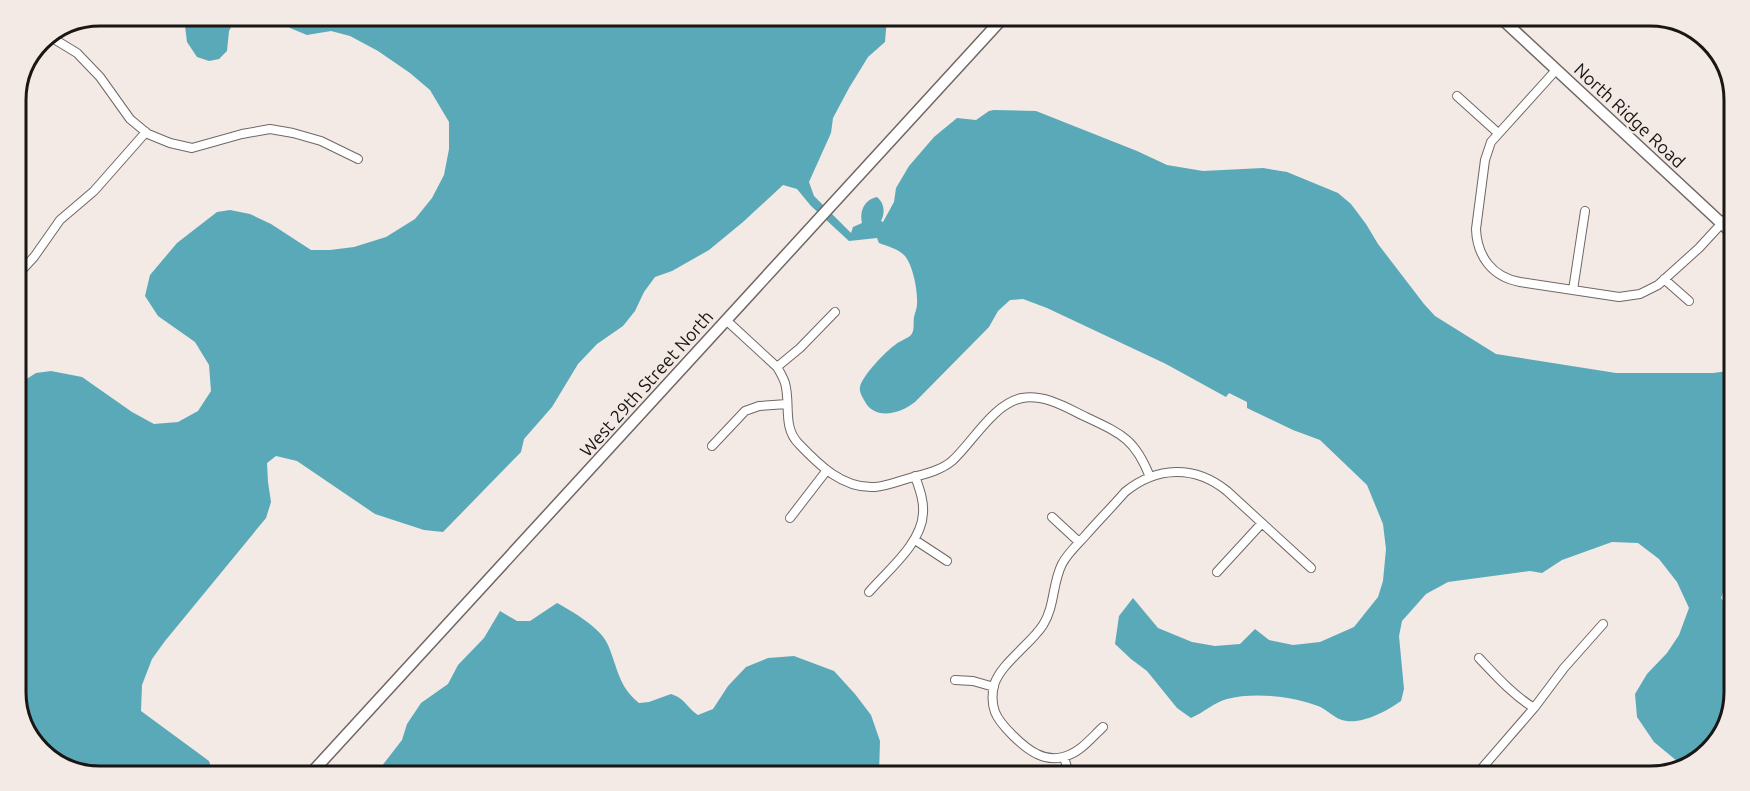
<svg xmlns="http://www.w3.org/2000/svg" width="1750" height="791" font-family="Ubuntu,sans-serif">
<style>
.water{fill:#59a9b9}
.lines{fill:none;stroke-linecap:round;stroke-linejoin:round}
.minor-casing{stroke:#706764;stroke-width:10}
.major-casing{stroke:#706764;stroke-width:13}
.minor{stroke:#fff;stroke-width:8}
.major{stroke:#fff;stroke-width:10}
.labels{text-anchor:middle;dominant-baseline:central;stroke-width:4.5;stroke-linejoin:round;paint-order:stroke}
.street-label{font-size:18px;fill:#191614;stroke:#f3e9e5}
.rim{fill:none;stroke:#191614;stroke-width:3}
</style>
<rect width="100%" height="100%" fill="#f3e9e5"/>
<path class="water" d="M170,15l67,1 -8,15 -2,20 -8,8 -10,2 -12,-4 -10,-15 -2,-16z
M283,16l604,2 -2,24 -17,15 -19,31 -16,30 -2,15 -22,49 5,14 37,37 2,-6 9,-4c-3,-12 3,-24 15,-26 8,7 8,16 4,24l2,1 11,-20 2,-14 13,-22 25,-29 23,-19 19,2 13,-9 5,-1 42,1 101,40 30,14 36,6 60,-3 24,4 51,21 13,11 15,20 12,20 46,60 11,12 61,38 120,19h97l15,-2 4,-4 -2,206 -9,25 6,8 3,7 -1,44 -4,19v15l4,7 -1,26 -30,38 -15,4 -29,-24 -17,-25 -2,-23 12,-20 20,-21 12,-18 10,-27 -12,-26 -18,-23 -21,-16 -26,-1 -50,18 -20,13 -12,-2 -82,11 -22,12 -24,27 -3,15 5,53 -3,12c-14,10 -41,25 -59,19 -9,-3 -16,-11 -24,-14 -25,-10 -65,-14 -91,-7 -10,2 -26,15 -36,19l-14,-10 -30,-37 -16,-12 -16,-15 4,-28 14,-18 25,30 34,14 23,4 25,-2 15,-15 14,11 24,5 27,-3 34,-15 24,-30 5,-16 3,-32 -3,-25 -16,-39 -47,-45 -27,-10 -46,-22v-6l-18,-9 -3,4 -60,-33 -119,-56 -24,-9 -13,1 -12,11 -9,16 -74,75c-15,12 -41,19 -51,-2 -2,-4 -5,-8 -4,-13 2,-11 26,-36 35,-42 4,-4 12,-6 16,-10 4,-5 2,-12 3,-18 1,-4 3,-9 3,-13 1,-12 -4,-40 -13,-49 -6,-6 -17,-9 -25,-12l-2,-5 -28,3 -38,-35 -14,-17 -14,-4 -40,37 -34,28 -37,21 -17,6 -11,15 -9,19 -12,15 -26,18 -19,20 -26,43 -28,32 -3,13 -78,80 -19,-2 -49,-16 -78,-53 -21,-5 -9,7 1,19 3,20 -5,16 -101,123 -13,18 -10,26 -1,26 68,50 3,9 -145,-1 -35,-26 -17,-46v-307l5,-7 16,-10 15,-2 31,6 50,35 22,12 24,-2 20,-11 13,-20 -2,-26 -14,-23 -37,-26 -13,-20 5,-21 27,-32 40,-31 13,-2 20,4 21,10 40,26h19l24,-3 32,-10 29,-18 17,-21 12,-23 5,-26v-27l-19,-32 -20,-17 -32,-22 -28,-15 -19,-5 -24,4 -17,-7z
M557,603c15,8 45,26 51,42 10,23 10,41 31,58l10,-1 22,-8c15,5 15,13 27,21l15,-6 15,-23 18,-19 22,-9 26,-2 40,15 21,23 16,21 9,26 -1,32 -501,-2 24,-31 5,-16 14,-21 27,-19 10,-19 26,-27 16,-27 17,10h13z"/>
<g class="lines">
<defs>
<path id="minor" d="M49,36l28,17 23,24 30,42 18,15 22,9 22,5 50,-14 28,-5 23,4 28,8 37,18
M1556,70l-65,72 -6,18 -9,69c1,27 16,48 44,53l99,15 21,-3 18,-9 41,-37 35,-38
M1457,96l41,37
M15,275l6,-4 13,-14 26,-37 34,-29 52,-59
M1664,279l25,22
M1573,290l12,-79
M726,320l51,47c3,5 6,10 8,16 6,21 -3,44 14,61 20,21 44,45 76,43 12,-1 24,-6 35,-9 14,-4 30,-7 42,-17 21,-19 41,-57 70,-63 23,-4 45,10 64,19 36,17 49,22 64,60
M777,367l23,-19 35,-36
M712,446l33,-35 14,-5 28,-2
M1052,517l27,25
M790,518l37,-48
M915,540l32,21
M1217,572l45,-49
M869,592c19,-22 53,-49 54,-79 1,-13 -4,-25 -8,-37
M955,680l18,1 21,6
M1534,708l30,-40 39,-44
M1103,727c-12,11 -23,26 -40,30 -8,2 -18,1 -26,-3 -13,-6 -37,-29 -42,-42 -3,-8 -3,-18 -1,-27 7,-22 36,-40 49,-60 12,-19 9,-41 19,-61 5,-10 15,-19 23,-28 13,-15 27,-29 40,-44 32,-26 70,-27 102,-1l84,77
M1064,757l5,17
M1256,774v-1
M1476,775l58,-67c-21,-13 -38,-32 -55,-50"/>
<path id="major" d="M1504,21l229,213
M314,770l688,-751"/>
</defs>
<use href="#minor" class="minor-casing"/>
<use href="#major" class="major-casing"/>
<use href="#minor" class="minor"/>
<use href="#major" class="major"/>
</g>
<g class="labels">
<g class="street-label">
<text transform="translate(1630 115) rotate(43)">North Ridge Road</text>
<text transform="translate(646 383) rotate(-48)">West 29th Street North</text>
</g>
</g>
<path d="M0 0H1750V791H0ZM100 26H1650A74 74 0 0 1 1724 100V692A74 74 0 0 1 1650 766H100A74 74 0 0 1 26 692V100A74 74 0 0 1 100 26Z" fill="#f3e9e5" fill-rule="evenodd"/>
<path class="rim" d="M100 26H1650A74 74 0 0 1 1724 100V692A74 74 0 0 1 1650 766H100A74 74 0 0 1 26 692V100A74 74 0 0 1 100 26Z"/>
</svg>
